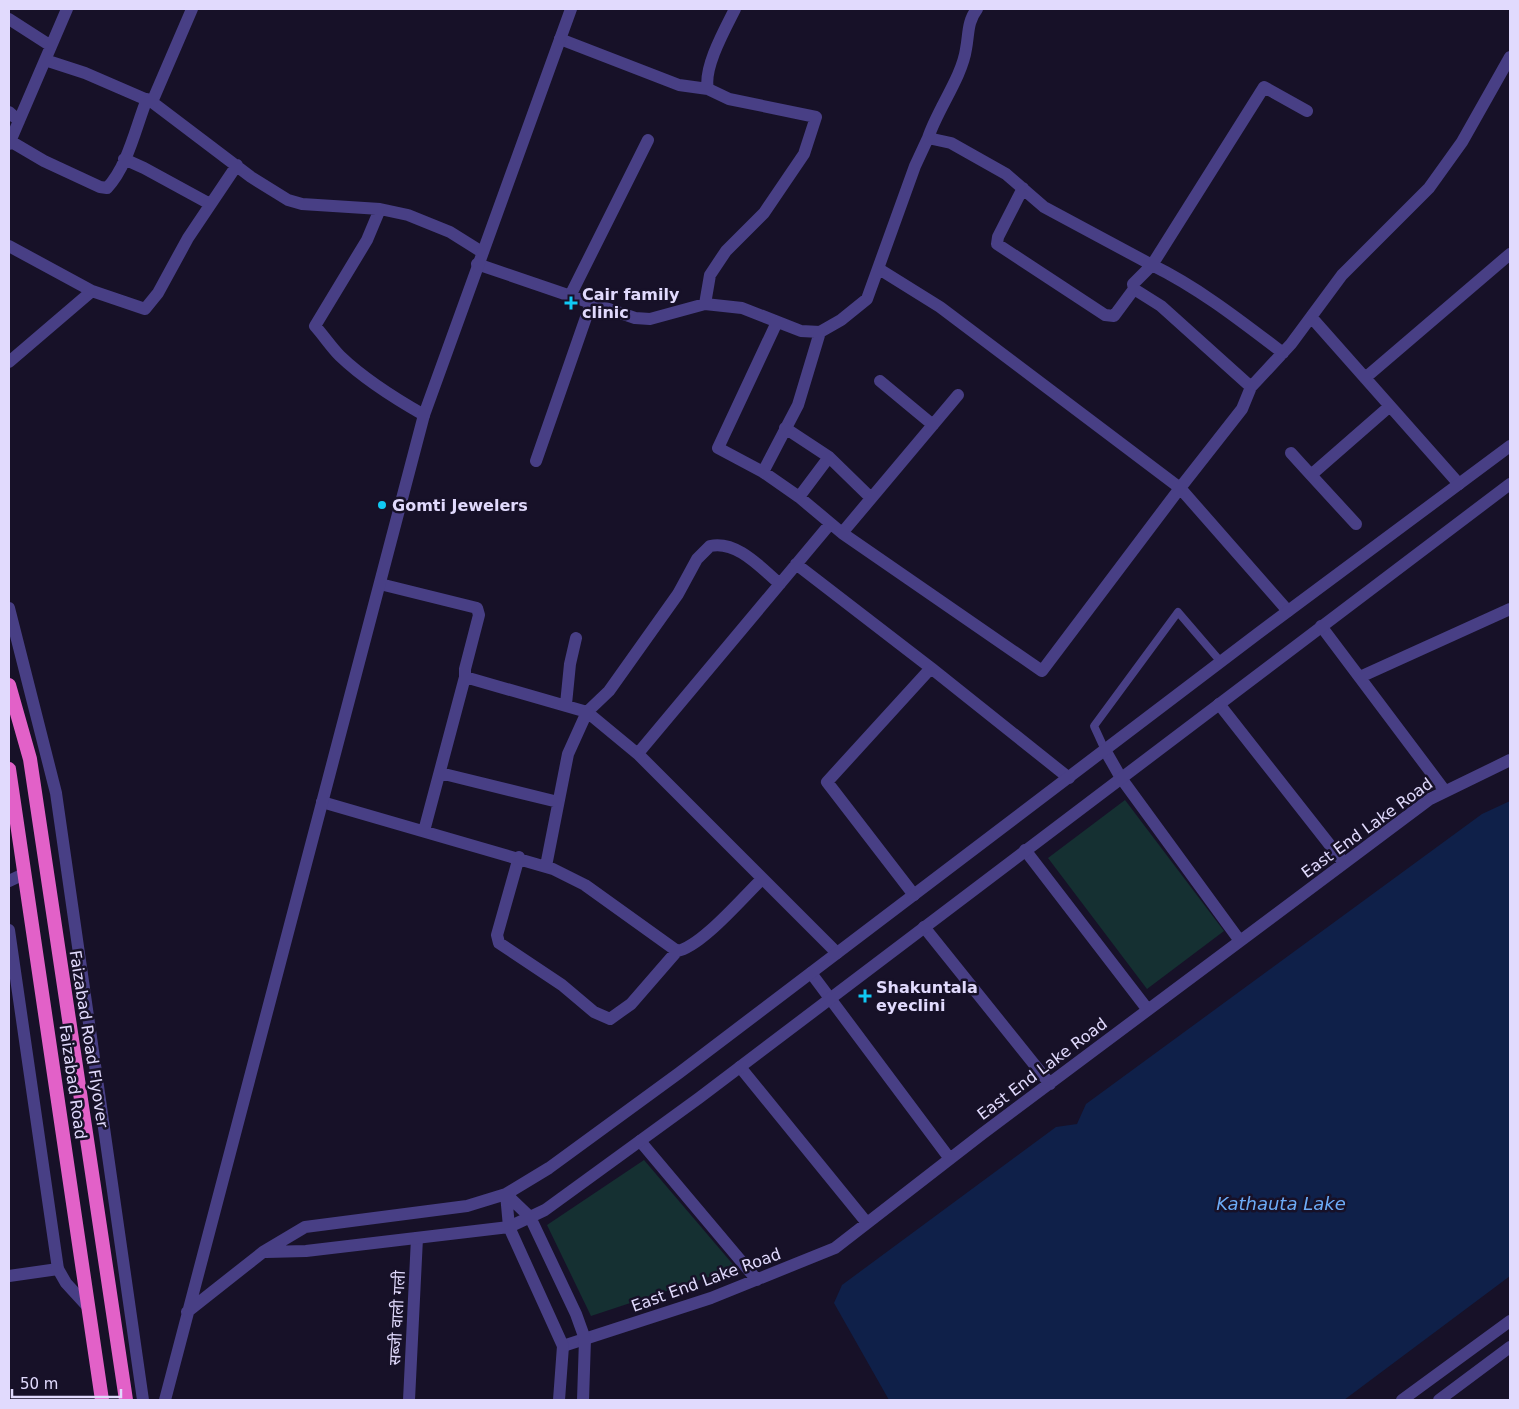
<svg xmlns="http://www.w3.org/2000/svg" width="1519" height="1409" font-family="'DejaVu Sans','Noto Sans Devanagari',sans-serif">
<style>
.green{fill:#153032}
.water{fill:#0f2049}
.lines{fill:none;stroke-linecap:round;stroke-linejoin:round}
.service{stroke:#483f85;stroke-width:8}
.minor{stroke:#483f85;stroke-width:12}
.tertiary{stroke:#483f85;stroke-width:12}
.trunk{stroke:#e261c8;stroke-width:14}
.poi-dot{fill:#10c9f4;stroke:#171128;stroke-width:2}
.labels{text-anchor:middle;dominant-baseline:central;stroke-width:5;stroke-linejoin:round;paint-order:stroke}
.poi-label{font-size:16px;font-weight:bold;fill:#e1dafd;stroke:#171128;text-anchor:start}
.street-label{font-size:16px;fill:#e1dafd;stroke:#171128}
.water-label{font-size:18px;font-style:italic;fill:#6dacf8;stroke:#171128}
</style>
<rect width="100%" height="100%" fill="#171128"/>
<path class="green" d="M1125,800l99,131 -77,58 -99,-131z
M644,1160l92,108 -145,48 -44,-91z"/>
<path class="water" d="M1510,801v475l-166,124h-455l-55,-97 8,-18 214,-158 21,-3 9,-20 396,-290z"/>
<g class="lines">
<path class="service" d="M1105,750l-11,-24 84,-114 43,50"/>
<path class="minor" d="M977,9c-10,13 -8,25 -11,40 -4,28 -29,61 -38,89l23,5 55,31 38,33 108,58 -19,19 1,5 27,17 90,81 -9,22 -62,79 108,123
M9,19l42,27
M560,39l119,46 29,4
M45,60l40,13 67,29 99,75 37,23 14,4 78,5 28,6 42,17 32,20
M152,102l40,-93
M9,112l10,9
M10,141l34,20 56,26 7,1c21,-22 29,-62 40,-89
M9,144l58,-135
M124,159l20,9 66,36
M1023,188l-25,49 -1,7 108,71 9,1 20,-27
M380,209l-13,31 -52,86c9,10 16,21 25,30 25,24 54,42 84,59
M9,246l83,45 -83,71
M477,264l158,54 15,1 55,-15 37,4 59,23 19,1 21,-12 26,-21 48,-133 13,-28
M92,291l53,18 13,-16 30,-55 49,-73
M570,296l78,-156
M705,304l5,-29 16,-24 38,-38 40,-59 12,-37 -87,-18 -21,-10c-5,-21 17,-60 27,-80
M1312,318l147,166
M777,322l-59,126 45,24 36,25 43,36 116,-138
M1283,353c-42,-32 -84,-65 -131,-88l112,-178 43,24
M1365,378l145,-124
M880,381l53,44
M1251,387l40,-43 51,-69 87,-87 33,-46 48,-85
M785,428l44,29 42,41
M1291,453l20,22
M536,461l55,-158
M763,472l35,-67 22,-73
M799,497l30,-40
M830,524l-190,227 -1,4 198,198
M1356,524l-45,-49 79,-69
M842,533l200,138 138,-183 -240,-181 -61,-38
M796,564l135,104 -104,114 87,113
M380,584l97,24 2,7 -14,54v8l122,35 52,43
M1321,626l124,165
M931,668l138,110
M1360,677l150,-68
M566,704l4,-40 6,-26
M1219,704l125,159
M1105,750l16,28 119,163
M440,773l118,29
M322,802l231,67 32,16 92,66c24,-4 66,-54 85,-72
M424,831l41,-154
M1025,850l123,160
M519,857l-22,78 2,8 63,42 32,27 16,7 21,-15 46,-53
M546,866l22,-112 19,-42 22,-21 69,-97 19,-35 13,-13c27,-6 51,22 70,38
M9,881l15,-7
M924,927l126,157
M811,973l139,186
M740,1067l127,156
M640,1141l117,139
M9,1276l49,-7
M563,1346l148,-48 124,-50 147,-114 448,-335 80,-39
M409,1400l8,-162"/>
<path class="tertiary" d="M9,608l47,185 87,607
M9,930l49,339 8,14 22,24
M506,1194l24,23 46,97 9,25 -2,61
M506,1194l3,33 54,119 -4,54
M266,1252l40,-1 203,-24 36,-17 154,-112 811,-614
M187,1312l76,-60 42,-25 162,-21 39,-12 43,-26 130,-95 577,-438 254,-189
M165,1400l259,-985 147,-406
M1402,1400l108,-79
M1439,1400l71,-53"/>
<path class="trunk" d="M9,685l21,74 96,641
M9,769l93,631"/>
</g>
<g class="poi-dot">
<path d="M568.5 295.5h5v5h5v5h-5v5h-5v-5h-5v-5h5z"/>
<circle cx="382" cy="505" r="5"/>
<path d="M862.5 988.5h5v5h5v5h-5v5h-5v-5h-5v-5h5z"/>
</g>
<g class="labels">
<g class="poi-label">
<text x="582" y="294">Cair family<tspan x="582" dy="18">clinic</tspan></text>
<text x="392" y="505">Gomti Jewelers</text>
<text x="876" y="987">Shakuntala<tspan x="876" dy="18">eyeclini</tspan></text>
</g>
<g class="street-label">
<text transform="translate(1367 828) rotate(-36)">East End Lake Road</text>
<text transform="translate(89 1039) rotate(81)">Faizabad Road Flyover</text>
<text transform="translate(1042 1069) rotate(-37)">East End Lake Road</text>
<text transform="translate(73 1082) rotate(82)">Faizabad Road</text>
<text transform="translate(706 1280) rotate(-20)">East End Lake Road</text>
<text transform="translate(397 1318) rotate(-87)">सब्जी वाली गली</text>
</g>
<g class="water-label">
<text x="1281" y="1203">Kathauta Lake</text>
</g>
</g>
<rect width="1519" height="1409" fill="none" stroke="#e1dafd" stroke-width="20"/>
<path d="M12 1389v8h109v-8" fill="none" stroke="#e1dafd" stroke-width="2.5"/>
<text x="20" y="1389" font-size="15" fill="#e1dafd" stroke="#171128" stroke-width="4" paint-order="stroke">50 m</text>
</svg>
